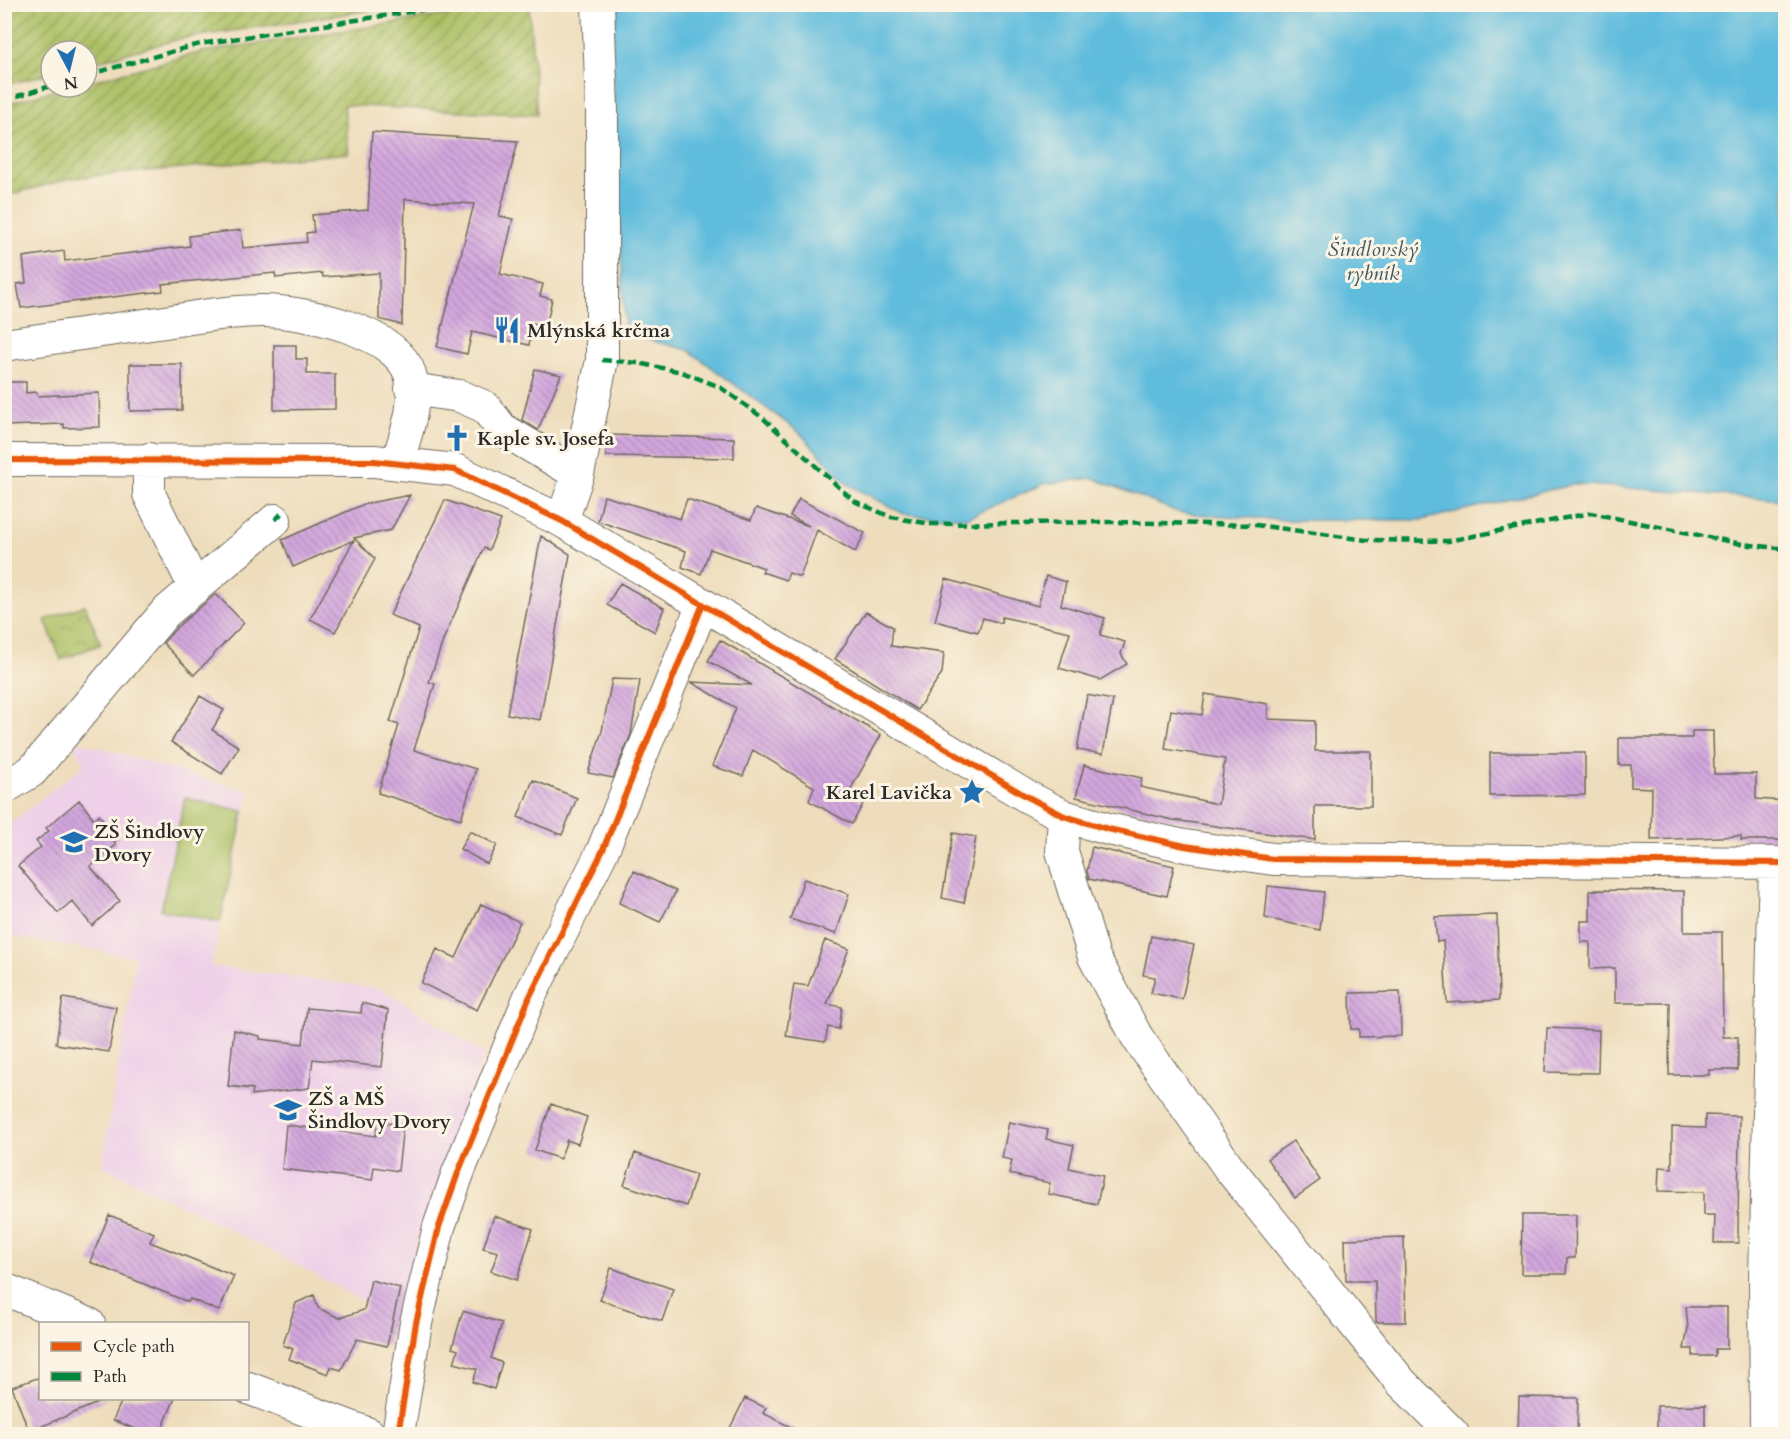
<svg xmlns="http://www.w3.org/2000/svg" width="1790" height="1439" font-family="Cardo,serif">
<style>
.built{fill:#eed0e8}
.park{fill:url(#park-crowns);stroke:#6b7547;stroke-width:1.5}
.garden{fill:url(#garden-furrows);stroke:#6b7547;stroke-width:1.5}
.pitch{fill:#abbf63;stroke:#6b7547;stroke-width:1.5}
.water{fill:#5fbcdd;stroke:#457484;stroke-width:1.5}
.building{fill:url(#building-back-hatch)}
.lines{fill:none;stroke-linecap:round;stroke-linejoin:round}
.minor-casing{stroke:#6f695e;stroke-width:34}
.minor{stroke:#fff;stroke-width:32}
.quiet{stroke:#00873e;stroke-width:4.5;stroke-dasharray:9 4.5;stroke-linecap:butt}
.cycleway-casing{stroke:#fcf5e5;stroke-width:10}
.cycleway{stroke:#e8590c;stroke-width:6}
.labels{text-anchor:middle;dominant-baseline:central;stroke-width:6;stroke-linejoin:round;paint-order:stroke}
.poi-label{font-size:20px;font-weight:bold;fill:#2b2b2b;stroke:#fcf5e5;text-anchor:start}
.water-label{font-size:21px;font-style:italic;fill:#3b5660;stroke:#fcf5e5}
</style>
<defs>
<pattern id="park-crowns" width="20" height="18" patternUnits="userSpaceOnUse" patternTransform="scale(1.5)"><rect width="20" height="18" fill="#abbf63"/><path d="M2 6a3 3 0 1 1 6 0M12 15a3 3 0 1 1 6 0" fill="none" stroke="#8b9b52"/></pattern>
<pattern id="garden-furrows" width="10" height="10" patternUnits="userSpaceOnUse" patternTransform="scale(1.5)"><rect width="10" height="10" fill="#abbf63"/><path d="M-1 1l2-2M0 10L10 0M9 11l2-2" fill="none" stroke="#8b9b52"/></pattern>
<pattern id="building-back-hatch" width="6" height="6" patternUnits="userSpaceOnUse" patternTransform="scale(1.5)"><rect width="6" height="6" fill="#d3a7de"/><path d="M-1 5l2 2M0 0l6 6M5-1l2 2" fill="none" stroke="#ab88b4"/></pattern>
</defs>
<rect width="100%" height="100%" fill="#fcf5e5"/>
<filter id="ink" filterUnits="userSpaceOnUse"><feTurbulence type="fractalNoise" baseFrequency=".0167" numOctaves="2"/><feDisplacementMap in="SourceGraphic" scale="12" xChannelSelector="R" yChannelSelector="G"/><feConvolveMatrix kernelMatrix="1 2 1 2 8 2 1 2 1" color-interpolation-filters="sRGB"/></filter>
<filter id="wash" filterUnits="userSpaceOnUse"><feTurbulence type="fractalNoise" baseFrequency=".008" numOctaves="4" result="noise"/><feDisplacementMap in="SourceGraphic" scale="24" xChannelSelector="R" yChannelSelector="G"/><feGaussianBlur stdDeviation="1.35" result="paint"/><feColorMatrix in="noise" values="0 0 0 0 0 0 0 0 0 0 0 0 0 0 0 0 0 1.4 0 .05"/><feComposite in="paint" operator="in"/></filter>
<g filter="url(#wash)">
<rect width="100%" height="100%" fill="#eeddbc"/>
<path class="built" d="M80,742l170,50 -39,174 171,23 103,65 -69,187 -19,78 -156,-84 -139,-69 34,-209 -131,-22v-107l80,-64 -12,-19z"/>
<path class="park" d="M85,605l16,39 -40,16 -16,-40z"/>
<path class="garden" d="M5,4h399v1l-225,34 -92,25v-13h-36v22l-46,12z
M512,5h17l8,110 -193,-10 5,48 -277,25 -67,18v-92l62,-17h20v-5l115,-30z"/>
<path class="pitch" d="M185,798l59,13 -24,111 -59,-12z"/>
<path class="water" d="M609,5h1176v495l-210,-16 -153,36h-137l-105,-7 -87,-35 -49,6 -77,34 -63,-4 -57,-30 -47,-51 -112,-83 -63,-16z"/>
<g id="blocks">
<path class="building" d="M372,132l146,9 -19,75 14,3 -13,55 43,10 -3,12 12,3 -6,28 -13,-3 -4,21 -57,-13 -5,22 -30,-7 37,-143 -69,-5 -3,126 -23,-6v-46l-56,4 -1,-4 -46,5 -1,-5 -113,11 1,7 -142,17 -4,-24 9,-1 -3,-26 41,-6 1,10 125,-15 -1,-10 52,-6 2,18 64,-6 -1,-9 8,-1 -2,-17 56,-5z
M274,345h22v14h11v15h28v35l-61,1z
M130,364h52v46l-52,1z
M535,369l26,6 -23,55 -16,-10z
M4,382h22v11l11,-1 1,4 61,-3 1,34 -36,1v-4l-60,2z
M607,435l127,3v20l-128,-2z
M410,495l-19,35 -37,8 21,21 -40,73 -25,-13 44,-79 -61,27 -11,-27 82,-36z
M604,496l76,23 7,-20 64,21 5,-12 53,18 -19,-10 9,-17 66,34 -10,19 -38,-22 -17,47 -11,-4 -3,7 -24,-8 2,-4 -54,-19 -9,25 -19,-7 4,-16 -88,-30z
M445,500l56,20 -12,30 -5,-2 -40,90 -15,44 6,2 -21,66 62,19 -15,50 -83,-26 21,-68 -9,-3 29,-94 -29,-13z
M541,536l29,18 -30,166 -33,-6z
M1046,576l20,6 -5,23 44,13 -5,17 25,7 -4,12 6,10 -27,16 -41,-12 11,-36 -68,-15 -1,6 -18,-5 -5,14 -43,-11 11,-42 92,27z
M620,583l44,25 -9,24 -48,-27z
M216,594l28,29 -50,52 -31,-32 15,-17z
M866,612l27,15 -2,19 53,7 -2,20 -25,37 -82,-51z
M720,640l161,95 -33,59 16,8 -12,22 -43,-23 5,-14 -61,-37 -10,26 -31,-10 24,-58 -45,-26 61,3 -44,-24z
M612,679l28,1 -9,54 -18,44 -25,-5 14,-42z
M1205,694l63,10v15l47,2v30h56v55h-56v34l-142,-20 -97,-23 8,-32 58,13 -2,9 78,17 7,-45 -60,-10 6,-39 31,5z
M1087,695l26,5 -10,54 -26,-4z
M200,696l24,14 -12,20 27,17 -17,27 -51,-32z
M1692,731h21l1,43h42v25l29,2v39h-44v-4l-90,4 1,-52 -21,-1v-22h-12v-27h73z
M1490,753h95v42l-95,1z
M533,780l44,18 -15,37 -44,-18z
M79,800l15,19 5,-4 19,23 -4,4 2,3 -26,21 30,35 -28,25 -20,-25 -14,12 -40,-47 23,-19 -5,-6 13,-10 -3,-3z
M470,831l27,14 -10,19 -27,-15z
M953,833l23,4 -12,66 -22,-5z
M1092,847l82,19 -7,30 -78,-17 -2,-8z
M634,871l42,20 -16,31 -41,-19z
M804,879l45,15 -13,40 -46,-15z
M1268,886l56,6 -4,38 -55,-12z
M1590,890l94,1v41h38l1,105h15v33h-29v5h-40l1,-72h-55v-35l-25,1v-27h-9v-21h9z
M481,904l39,18 -43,88 -56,-27 16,-34 19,9z
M1497,915l2,85 -52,3 -4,-62 -6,1 -2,-25z
M1151,936l43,9 -12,54 -31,-6 4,-16 -12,-2z
M825,940l24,9 -22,55 15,3 -3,22 -11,-2 -3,15 -39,-6 8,-52 14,2z
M1400,992l1,44 -42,1v-8h-8l-1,-36z
M63,998l53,9 -7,45 -53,-8z
M362,1003l26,7 -6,57 -69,-8 -4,29 -57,7 1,-6 -25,-3 6,-56 26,6v3l43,5 4,-36 54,5z
M1547,1028l52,2 -1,43 -53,-1z
M551,1104l36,13 -9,27 -11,-4 -7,19 -25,-9z
M1705,1115l34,1 -1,127h-24l1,-28h-11v-23l-46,-1 1,-24 13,1v-41l33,1z
M377,1122l26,3 -5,46 -24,-4 -2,13 -90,-11 4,-44 90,11z
M1009,1122l39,8 -2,9 28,6 -5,23 34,8 -6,28 -49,-10 2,-11 -41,-9 3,-14 -10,-2z
M1293,1141l27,39 -25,18 -28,-39z
M635,1153l61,22 -10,31 -62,-21z
M109,1215l45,18 -4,9 84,34 -15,35 -29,-12 -2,3 -98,-40z
M1522,1215h54l-1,43h-8l-1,16h-45z
M494,1216l39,13 -16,51 -26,-9 7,-19 -15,-4z
M1404,1237l2,85h-30l-1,-41h-29l-1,-42z
M611,1268l62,21 -11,32 -62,-21z
M371,1280l29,8 -13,58 -30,-7 -16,31 -10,-3 -3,7 -39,-15 4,-10 -10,-4 13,-42 18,-8 4,13 21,10 25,-8z
M1686,1307h41v42h-12v7h-22v-7h-9l4,-21z
M463,1311l39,12 -11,35 11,5 -8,26 -21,-7 4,-13 -23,-6 4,-13 -6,-2z
M40,1377v21l67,1 -67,28v7h-10l-18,-47z
M1519,1397l59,1 -1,36h-59z
M123,1398h52l-15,36h-12l-35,-14z
M745,1398l21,10 -3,5 41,21h-77z
M1705,1405v29h-43v-6h-5v-22z"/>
</g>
</g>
<g filter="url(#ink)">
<use href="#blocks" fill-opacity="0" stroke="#6f695e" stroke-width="1.5"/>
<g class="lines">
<defs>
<path id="minor" d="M4,345c52,-7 103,-15 154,-22 34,-5 69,-12 104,-12 41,0 133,19 148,63 9,28 -5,63 -13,89
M411,389l49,7 25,11 17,22 76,45
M149,459v35l46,94
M4,460l370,1 81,9 107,51 464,275 38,20 44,13 77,17 88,13 513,4
M562,521l16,-47 24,-114v-251l-4,-105
M4,788l28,-17 133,-158 110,-93
M1064,816l-2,35 32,106 43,80 92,131 172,214 52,52
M4,1289l85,35
M248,1388l121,46
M398,1434l18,-111 23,-96 19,-54 72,-177 72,-144 101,-248
M1766,1434l-1,-155 10,-416"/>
</defs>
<use href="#minor" class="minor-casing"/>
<use href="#minor" class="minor"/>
<path class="quiet" d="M87,75l113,-31 261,-40
M4,100l47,-14
M602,360l36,3 44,9 38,15 43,31 91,83 37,16 40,7 179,-2 146,3 110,15 82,1 143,-28 151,31 44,5
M275,520l8,-8"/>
<defs>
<path id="cycleway" d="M4,460l370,1 81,9 107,51 464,275 38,20 44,13 77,17 88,13 513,4
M398,1434l18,-111 23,-96 19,-54 72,-177 72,-144 101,-248"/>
</defs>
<use href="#cycleway" class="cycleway-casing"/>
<use href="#cycleway" class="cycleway"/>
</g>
</g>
<defs>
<symbol id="restaurant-bare" viewBox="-9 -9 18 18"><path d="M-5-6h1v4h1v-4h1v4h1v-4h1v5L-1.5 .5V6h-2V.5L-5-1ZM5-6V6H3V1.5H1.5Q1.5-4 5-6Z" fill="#1f6fb2" stroke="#fcf5e5" stroke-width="2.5" paint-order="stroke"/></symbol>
<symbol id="church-bare" viewBox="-9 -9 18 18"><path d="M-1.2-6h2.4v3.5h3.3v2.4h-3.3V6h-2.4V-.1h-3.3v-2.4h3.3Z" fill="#1f6fb2" stroke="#fcf5e5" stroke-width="2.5" paint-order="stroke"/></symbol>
<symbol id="sight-bare" viewBox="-9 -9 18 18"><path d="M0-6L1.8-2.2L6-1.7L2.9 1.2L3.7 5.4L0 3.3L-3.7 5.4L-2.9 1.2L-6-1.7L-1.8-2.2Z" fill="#1f6fb2" stroke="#fcf5e5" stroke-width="2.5" paint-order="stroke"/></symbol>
<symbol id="school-bare" viewBox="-9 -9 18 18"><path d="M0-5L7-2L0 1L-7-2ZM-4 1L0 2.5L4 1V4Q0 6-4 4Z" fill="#1f6fb2" stroke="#fcf5e5" stroke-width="2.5" paint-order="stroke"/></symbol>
</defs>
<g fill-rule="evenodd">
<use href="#restaurant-bare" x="488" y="311" width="38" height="38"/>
<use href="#church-bare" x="438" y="419" width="38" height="38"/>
<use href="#sight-bare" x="953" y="773" width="38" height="38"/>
<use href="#school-bare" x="55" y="823" width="38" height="38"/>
<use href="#school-bare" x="269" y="1091" width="38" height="38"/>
</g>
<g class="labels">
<g class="poi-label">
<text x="527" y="330">Mlýnská krčma</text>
<text x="477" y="438">Kaple sv. Josefa</text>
<text x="952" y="792" text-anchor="end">Karel Lavička</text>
<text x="94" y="831">ZŠ Šindlovy<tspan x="94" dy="23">Dvory</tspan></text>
<text x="308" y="1098">ZŠ a MŠ<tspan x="308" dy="23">Šindlovy Dvory</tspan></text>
</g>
<g class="water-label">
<text x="1373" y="249">Šindlovský<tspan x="1373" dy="24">rybník</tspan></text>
</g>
</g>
<rect width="1790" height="1439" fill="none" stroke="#fcf5e5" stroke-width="24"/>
<rect x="39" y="1322" width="210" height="78" fill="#fcf5e5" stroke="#a8a49b" stroke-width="1.5"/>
<rect x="51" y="1342" width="30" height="9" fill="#e8590c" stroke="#a8a49b" stroke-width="1.5"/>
<text x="93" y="1352" font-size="18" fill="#2b2b2b">Cycle path</text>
<rect x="51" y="1372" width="30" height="9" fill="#00873e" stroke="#a8a49b" stroke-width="1.5"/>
<text x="93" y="1382" font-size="18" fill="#2b2b2b">Path</text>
<g transform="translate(69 69) rotate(173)"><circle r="28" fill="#fcf5e5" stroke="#a8a49b" stroke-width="1.5"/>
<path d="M0-4.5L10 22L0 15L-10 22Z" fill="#1f6fb2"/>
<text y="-9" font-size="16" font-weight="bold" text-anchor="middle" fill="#2b2b2b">N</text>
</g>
</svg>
